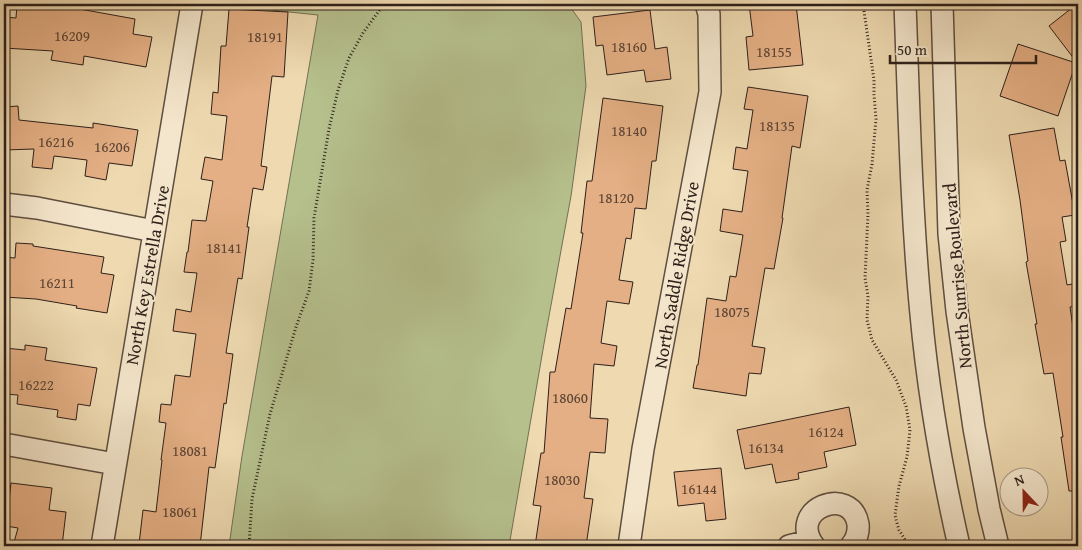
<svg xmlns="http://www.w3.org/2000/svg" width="1082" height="550" font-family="'Gentium Book Plus',serif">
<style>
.green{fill:#b5c08d;stroke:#727054}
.building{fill:#e4af84;stroke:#2e201a}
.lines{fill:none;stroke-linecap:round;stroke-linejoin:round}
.minor-casing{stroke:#5e4e40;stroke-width:24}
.path{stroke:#2e201a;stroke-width:3;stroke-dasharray:1 2.5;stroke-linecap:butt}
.minor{stroke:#f4e6cc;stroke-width:21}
.labels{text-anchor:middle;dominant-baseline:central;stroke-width:4;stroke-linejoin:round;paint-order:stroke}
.number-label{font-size:15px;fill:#5c4434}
.street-label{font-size:18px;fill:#2e201a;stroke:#f4e6cc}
</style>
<rect width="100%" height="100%" fill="#eed9b0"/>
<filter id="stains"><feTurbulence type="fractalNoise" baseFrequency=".004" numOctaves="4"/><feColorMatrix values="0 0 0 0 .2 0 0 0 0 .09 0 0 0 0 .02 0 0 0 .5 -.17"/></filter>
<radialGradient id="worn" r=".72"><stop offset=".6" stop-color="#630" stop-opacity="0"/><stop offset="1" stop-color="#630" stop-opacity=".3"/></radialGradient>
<path class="green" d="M213,4h355l13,18 5,64 -15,110 -26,142 -36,208h-280l13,-90 76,-441z"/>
<path class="building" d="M17,4h35l83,15 -2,15 19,3 -6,30 -62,-11 -1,9 -32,-5 2,-9 -49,-3v-31l12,1z
M749,4h47l7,61 -54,5 -3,-33 7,-1z
M1077,4h1v60l-29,-38z
M229,9l59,3 -4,65 -12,-1 -11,90 6,1 -4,23 -10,-2 -6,39h2l-7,52 -4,-1 -12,75 7,1 -7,50 -2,-1 -9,65 -6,-1 -9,79h-40l-21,-2 4,-34 13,2 6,-52h-1l5,-37 -7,-1 2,-18 10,1 4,-30 15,2 6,-43 -23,-3 3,-22 15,3 6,-39 -13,-1 3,-20h1l4,-32 14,1 7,-40 -12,-2 4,-22 17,3 5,-44 -16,-2 2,-22 5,1 3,-47h5z
M650,10l5,39 12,-2 4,32 -25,3 -2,-12 -37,5 -4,-30 -7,1 -3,-29z
M1018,44l58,19 -18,53 -58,-20z
M748,87l60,9 -8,52 -8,-2 -10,72h1l-9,51 -9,-1 -13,78 13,2 -4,26 -12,-1 -3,23 -53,-8 4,-23h1l9,-67 19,3 4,-25 6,1 7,-42 -23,-4 3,-22 19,3 6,-41 -15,-2 3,-22 11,2 6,-39 -9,-1z
M603,98l60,8 -7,55h-4l-6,48 -11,-1 -4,31 -5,-1 -7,42 14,2 -4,22 -22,-3 -6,42 16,3 -3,20 -20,-2 -4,54 18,1 -3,34 -15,-1 -6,46 9,1 -7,47h-51l6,-40 -8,-1 8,-52h3l6,-81h5l11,-64 5,1 12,-76h-2l6,-52h5z
M18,106l1,14 74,8v-5l45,7 -6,36 -23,-3 -3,17 -21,-4 2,-16 -33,-4 -2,13 -20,-2 2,-18 -30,1v-43z
M1054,128l6,33 5,-1 10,55 -13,2 4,24 -6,1 7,43 11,-2v23l-8,1 6,40h2v144h-9l-8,-54h2l-10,-64 -9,1 -9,-50h2l-11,-62 2,-1 -8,-61 -11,-65z
M16,243l17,1v2l71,11 -3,16 13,2 -7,38 -31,-5 1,-2 -41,-7 -32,-2v-40l11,1z
M25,345l22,3 -2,12 52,8 -7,38 -12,-2 -2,16 -19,-3 1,-7 -41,-6 1,-9 -14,-1v-46l21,2z
M849,407l7,38 -32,7 3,15 -29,6 1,6 -23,4 -4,-19 -27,5 -8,-39z
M721,468l5,51 -20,2 -2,-18 -26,3 -4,-34z
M11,483l41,5 -3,22 17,2 -4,34h-49l5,-18 -12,-2z"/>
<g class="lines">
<defs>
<path id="minor" d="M905,4c4,103 6,207 16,310 7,77 21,157 38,232
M942,4l7,230 8,77 17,117 15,81 9,37
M4,204l33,4 117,23
M4,444l111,20
M102,546l90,-542
M629,546l14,-97 67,-357 -1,-78 -3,-10
M789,546l20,-5
M814,546c-28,-37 37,-62 44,-22 1,9 -2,16 -7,22"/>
</defs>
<use href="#minor" class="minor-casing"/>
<path class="path" d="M863,4l11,76v15l2,24 -4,45 -5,26 1,24 -3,64 3,18 -1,24 5,20 24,40 10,26 4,24 -3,27 -8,29 -4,29 2,8 2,7 10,16
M249,546l3,-47 18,-85 26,-87 13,-36 4,-31 1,-42 15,-89 9,-39 11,-32 14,-25 21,-29"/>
<use href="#minor" class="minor"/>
</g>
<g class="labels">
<g class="number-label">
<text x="72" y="35">16209</text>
<text x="265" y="36">18191</text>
<text x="629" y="46">18160</text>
<text x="774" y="51">18155</text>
<text x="777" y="125">18135</text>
<text x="629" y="130">18140</text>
<text x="56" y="141">16216</text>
<text x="112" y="146">16206</text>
<text x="616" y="197">18120</text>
<text x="224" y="247">18141</text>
<text x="57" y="282">16211</text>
<text x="732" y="311">18075</text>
<text x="36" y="384">16222</text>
<text x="570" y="397">18060</text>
<text x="826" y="431">16124</text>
<text x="766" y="447">16134</text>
<text x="190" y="450">18081</text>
<text x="562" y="479">18030</text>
<text x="699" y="488">16144</text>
<text x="180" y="511">18061</text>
</g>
<g class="street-label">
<text transform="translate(147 275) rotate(-80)">North Key Estrella Drive</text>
<text transform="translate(676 275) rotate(-80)">North Saddle Ridge Drive</text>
<text transform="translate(957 276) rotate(-95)">North Sunrise Boulevard</text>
</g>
</g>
<rect width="1082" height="550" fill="none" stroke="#eed9b0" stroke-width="20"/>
<rect x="5" y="5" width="1072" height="540" fill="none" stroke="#2e201a" stroke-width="2.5"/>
<rect x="10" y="10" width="1062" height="530" fill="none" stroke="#2e201a"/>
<g transform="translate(1024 492) rotate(338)"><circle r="24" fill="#f4e6cc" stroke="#a59785"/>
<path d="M0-4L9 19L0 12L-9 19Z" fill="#8f2418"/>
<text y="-8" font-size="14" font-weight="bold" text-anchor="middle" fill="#2e201a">N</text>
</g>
<path d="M890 55v8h146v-8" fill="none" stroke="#2e201a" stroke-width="2.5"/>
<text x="897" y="55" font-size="15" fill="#2e201a" stroke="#f4e6cc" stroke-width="4" paint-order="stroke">50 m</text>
<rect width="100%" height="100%" filter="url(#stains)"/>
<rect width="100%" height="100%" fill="url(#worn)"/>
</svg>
